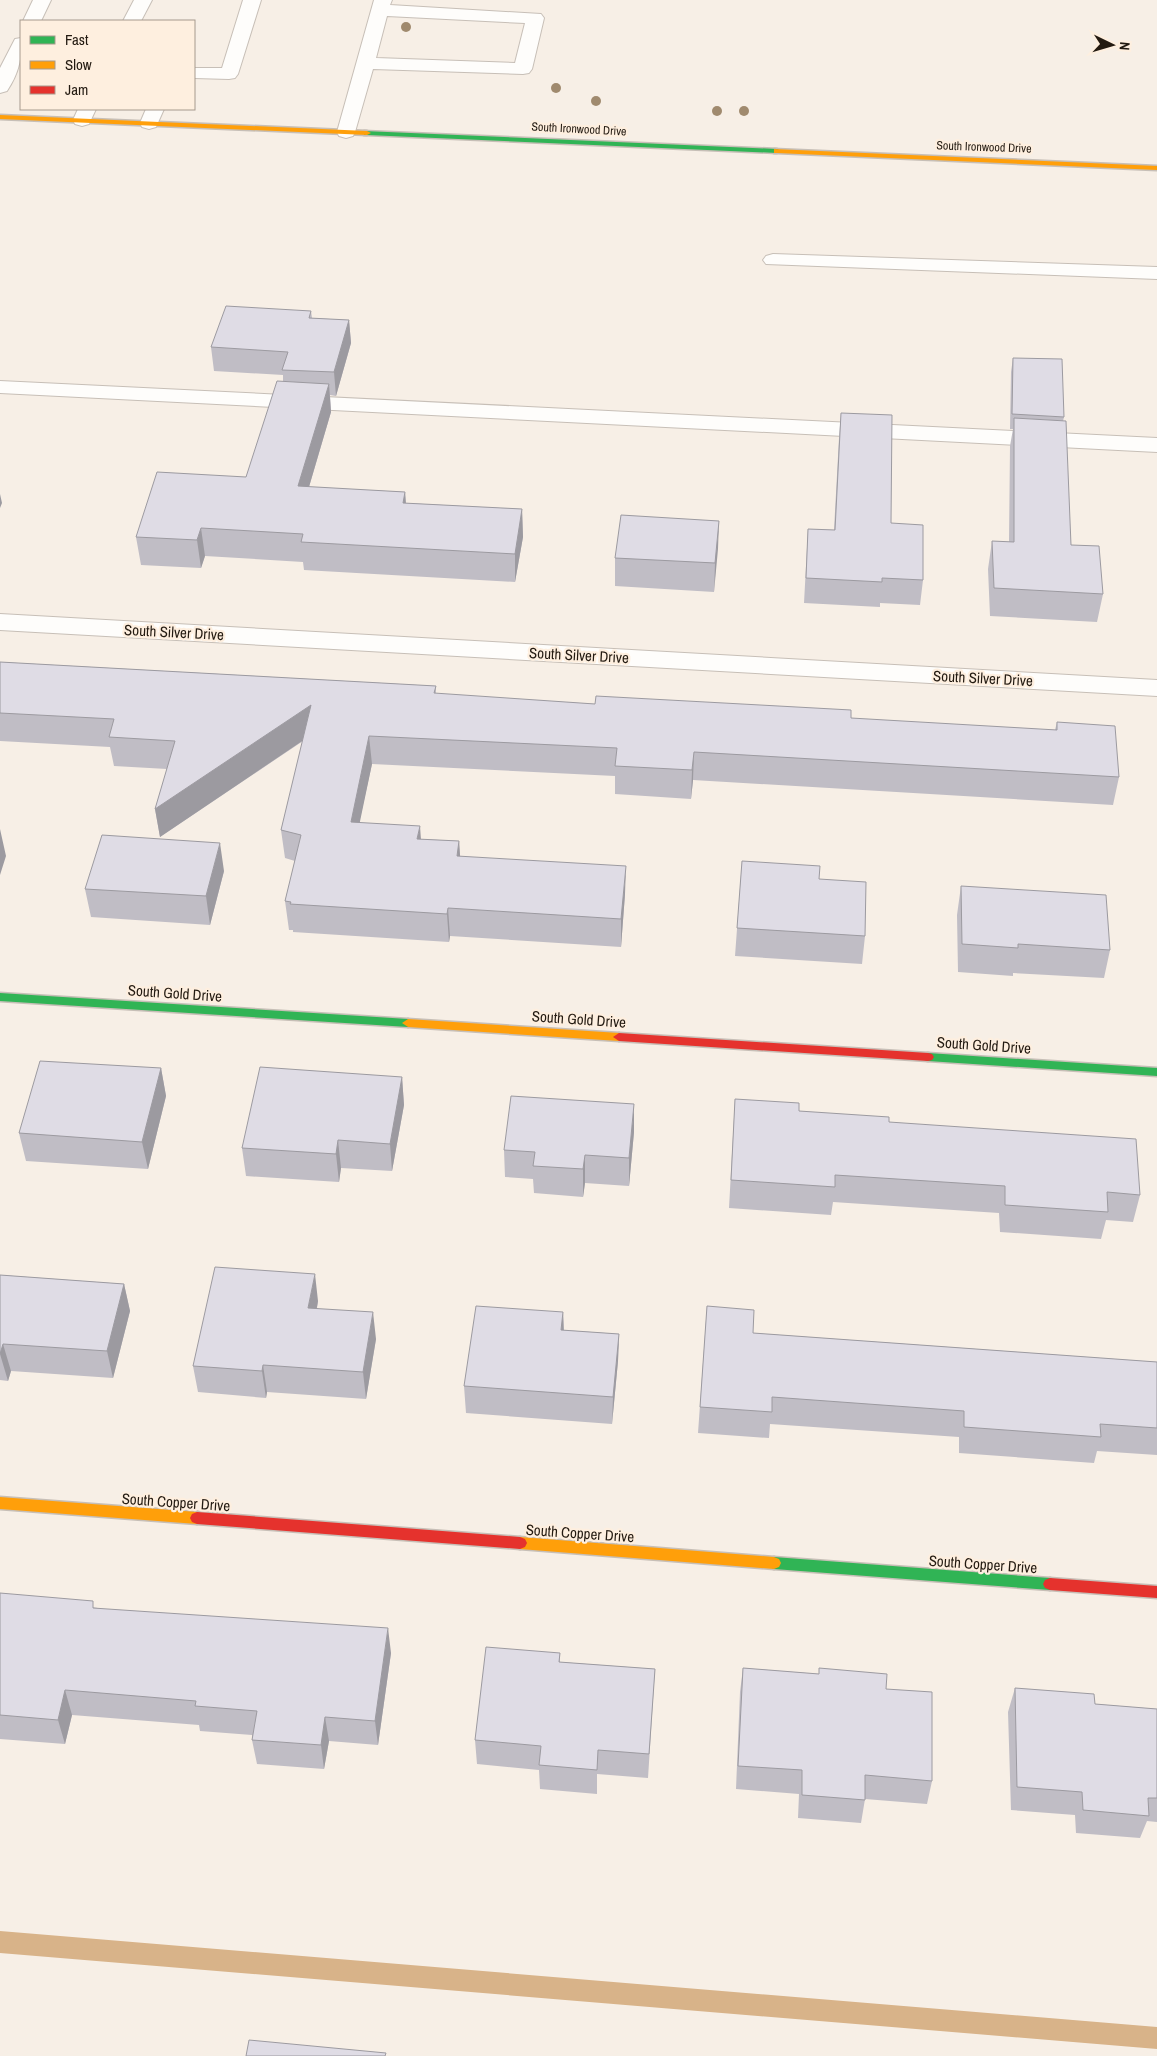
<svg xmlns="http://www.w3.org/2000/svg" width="1157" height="2056" font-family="'Archivo Narrow',sans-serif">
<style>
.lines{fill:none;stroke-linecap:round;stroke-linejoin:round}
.stream{fill:#d8b389;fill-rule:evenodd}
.lane-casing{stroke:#c7bfb7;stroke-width:2}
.street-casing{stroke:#c7bfb7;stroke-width:2}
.fast-casing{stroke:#c7bfb7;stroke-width:3}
.slow-casing{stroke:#c7bfb7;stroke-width:3}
.jam-casing{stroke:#c7bfb7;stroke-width:3}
.lane{fill:#fefdfb;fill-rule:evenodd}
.street{fill:#fefdfb;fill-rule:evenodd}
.fast{fill:#30b455;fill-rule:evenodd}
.slow{fill:#ff9f0a;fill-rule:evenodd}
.jam{fill:#e5322d;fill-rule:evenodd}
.tree{fill:#a08a6e}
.wall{fill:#c0bdc5}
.shaded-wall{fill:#9c9aa0}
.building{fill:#dfdce5;stroke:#9c9aa0}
.labels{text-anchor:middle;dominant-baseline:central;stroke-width:4.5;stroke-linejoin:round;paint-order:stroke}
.far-street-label{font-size:12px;fill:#231a11;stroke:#feefdf}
.street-label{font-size:15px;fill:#231a11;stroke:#feefdf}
</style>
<rect width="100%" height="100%" fill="#f7efe6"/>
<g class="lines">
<path class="stream" d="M0,1931l1157,96v22l-1157,-96z"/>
<defs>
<path id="lane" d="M33,0h18l-10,21h-18z
M134,0h18l-11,21h-18z
M243,0h18l-23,74 -3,4 -6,1 -35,-1v-10h28z
M374,0h18l-2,5 151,9 3,4 -12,51 -3,4 -6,1 -150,-5 -18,63 -2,4 -7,2 -7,-2 -2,-4zM387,16l138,7 -10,40 -139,-5z
M21,38c1,20 -2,35 -14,53l-7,2v-25l15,-29z
M78,109h18l-7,15 -7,2 -7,-2 -2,-4z
M146,109h18l-8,18 -7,2 -7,-2 -2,-4z
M773,254l384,13v12l-391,-15 -3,-4 3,-4z
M0,381l1157,57v14l-1157,-59z"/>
<path id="street" d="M0,614l1157,66v16l-1157,-66z"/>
<path id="fast" d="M364,131l413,18 4,2 -4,2 -410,-18h-3z
M0,993l408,26 6,4 -6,4 -408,-26z
M928,1053l229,15v8l-229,-15 -4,-1 -2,-3 2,-3z
M774,1557l276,21 5,2 2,4 -2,4 -5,2 -276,-21 -5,-2 -2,-4 2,-4z"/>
<path id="slow" d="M0,115l367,16 4,2 -4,2 -367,-16z
M774,149l383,17v4l-380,-17h-3z
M408,1019l211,14 6,4 -6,4 -211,-14 -6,-4z
M0,1497l197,15 5,2 2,4 -2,4 -5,2 -197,-15z
M520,1537l254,20 5,2 2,4 -2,4 -5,2 -254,-20 -5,-2 -2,-4 2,-4z"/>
<path id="jam" d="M619,1033l309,20 4,1 2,3 -2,3 -4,1 -309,-20 -6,-4z
M197,1512l323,25 5,2 2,4 -2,4 -5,2 -323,-25 -5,-2 -2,-4 2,-4z
M1050,1578l107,8v12l-107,-8 -5,-2 -2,-4 2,-4z"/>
</defs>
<use href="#lane" class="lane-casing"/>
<use href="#street" class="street-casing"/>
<use href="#fast" class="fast-casing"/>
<use href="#slow" class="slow-casing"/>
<use href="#jam" class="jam-casing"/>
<use href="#lane" class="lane"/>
<use href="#street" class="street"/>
<use href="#fast" class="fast"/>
<use href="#slow" class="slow"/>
<use href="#jam" class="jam"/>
</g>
<g class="tree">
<circle cx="406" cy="27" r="5"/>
<circle cx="556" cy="88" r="5"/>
<circle cx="596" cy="101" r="5"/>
<circle cx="717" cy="111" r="5"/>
<circle cx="744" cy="111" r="5"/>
</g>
<path class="wall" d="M311,311l1,7 37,2 2,23 -15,53 -6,-1 1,17 -22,75 96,5 1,11 116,6 1,28 -8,45 -211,-12 -1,-8 -98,-6 -4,12 -60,-3 -5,-28 110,-60 37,-95v-7l-69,-4 -3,-24z
M1013,358l51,59 -1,4 8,124 32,49 -6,28 -107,-6 -2,-47 4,-28 17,1 1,-96 3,-17h-3l1,-57z
M841,413l50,110 32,57 -3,25 -40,-2v4l-76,-4 4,-74 26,1 5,-92z
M719,521l-5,71 -99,-6v-28z
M0,662l436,24v8l159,10 460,26 2,-8 62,55 -6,28 -420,-25 -2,19 -76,-5v-18l-243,-12 -13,59 62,16 38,2 1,15 165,38 -4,53 -171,-11 -1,6 -156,-10v-2h-4l-4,-29 10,-40 -10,-3 -4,-28 22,-89 -143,96 -5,-28 12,-40 -53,-3 -4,-19 -110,-6z
M742,861l77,18 46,57 -3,28 -127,-8z
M224,871l-14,54 -119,-8 -6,-28z
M961,886l149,64 -6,28 -91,-5v3l-55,-4 -1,-57z
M161,1068l5,28 -18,73 -122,-8 -7,-28z
M402,1077l2,28 -12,66 -51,-3 -2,14 -93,-6 -4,-28z
M735,1099l64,12 90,11 251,73 -7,27 -27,-2 -5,19 -101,-7 -1,-19 -166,-11 -2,13 -102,-7z
M634,1132l-5,54 -44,-3 -2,14 -49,-4 -1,-14 -28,-2 -1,-27z
M0,1275l124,9 6,27 -17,67 -102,-7 -3,10 -8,-1z
M318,1301l-1,7 59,31 -10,60 -99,-7 -1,6 -68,-6 -5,-26z
M707,1306l46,27 404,29v93l-60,-4 -3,12 -135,-10v-16l-189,-13 -1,14 -71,-5z
M563,1312l1,18 55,4 -1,27 -6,63 -146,-11 -2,-27z
M0,1593l391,60 -13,92 -49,-4 -5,28 -67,-5 -5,-24v-5l-52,-4 -1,-6 -127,-10 -7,29 -65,-5z
M560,1653v9l95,7 -7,109 -51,-4v20l-57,-5 -1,-19 -62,-6 -2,-24z
M743,1668l76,6v-6l67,21 46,92 -5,23 -62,-5 -4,24 -63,-5 1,-24 -63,-5 4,-97z
M1015,1688l80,16 62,5v113l-10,-1 -7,17 -64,-5 -1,-18 -64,-5 -3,-98z"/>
<path class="shaded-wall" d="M349,320l2,23 -15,53 -2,-24z
M329,384l2,28 -30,102 -3,-28z
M405,492l2,28 -4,-17z
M0,494l2,9 -2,5z
M522,509l1,28 -8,45v-28z
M719,521l-1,28 -4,43 1,-29z
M201,528l4,28 -4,12 -4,-28z
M311,705l3,28 -154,104 -5,-28z
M369,736l3,28 -18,86 -3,-28z
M694,752l-1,28 -2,19 1,-29z
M420,826l2,28 -5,-15z
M0,829l6,27 -6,19z
M459,841l2,28 -4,-13z
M220,843l4,28 -14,54 -4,-29z
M626,866l-1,28 -4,53v-28z
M448,908l2,28 -1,6 -2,-28z
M161,1068l5,28 -18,73 -6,-27z
M402,1077l2,28 -12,66 -2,-27z
M634,1104v28l-5,54v-28z
M338,1140l3,28 -2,14 -3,-28z
M585,1155v28l-2,14v-28z
M315,1274l3,27 -6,34 -4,-27z
M124,1284l6,27 -17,67 -6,-27z
M373,1312l3,27 -10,60 -3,-27z
M563,1312l1,27 -3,-9z
M619,1334l-1,27 -6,63 1,-27z
M3,1344l8,27 -3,10 -8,-27z
M263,1365l4,27 -1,6 -4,-27z
M388,1628l3,25 -13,92 -3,-24z
M65,1690l7,25 -7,29 -7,-24z
M325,1717l4,24 -5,28 -3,-24z"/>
<path class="building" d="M226,306l85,5 -2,7 40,2 -15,52 -52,-2 6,-18 -77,-5z
M1013,358l49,1 2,58 -52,-3z
M277,381l52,3 -31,102 107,6 -2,11 119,6 -7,45 -214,-12 2,-8 -102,-6 -4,12 -61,-3 21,-65 89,5z
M841,413l51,2 -1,108 32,2v55l-41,-2v4l-76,-4 2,-49 27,1z
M1014,418l52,3 5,124 28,1 4,48 -109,-6 -2,-47 22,1z
M621,515l98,6 -4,42 -100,-5z
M0,662l436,24 -2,7 161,11 1,-8 255,14v8l206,12v-8l58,4 4,51 -425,-25 -2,18 -77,-4 2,-18 -248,-12 -18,86 69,4 -3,13 42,2 -2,15 169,10 -5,53 -173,-11 -1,6 -157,-10 1,-2 -6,-1 16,-66 -20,-5 30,-125 -156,104 20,-68 -66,-4 5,-18 -114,-6z
M102,835l118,8 -14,53 -121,-7z
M742,861l78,5 -1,13 47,3 -1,54 -128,-8z
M961,886l145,9 4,55 -92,-6v4l-56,-4z
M40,1061l121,7 -19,74 -123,-9z
M260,1067l142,10 -12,67 -52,-4 -2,14 -94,-6z
M511,1096l123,8 -5,54 -44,-3 -2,14 -50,-3 2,-14 -31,-2z
M735,1099l64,4v8l90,6v5l247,17 4,56 -33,-3 1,20 -103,-7v-19l-170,-11v12l-104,-7z
M215,1267l100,7 -7,34 65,4 -10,60 -100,-7 -1,6 -69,-5z
M0,1275l124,9 -17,67 -104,-7 -3,10z
M476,1306l87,6 -2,18 58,4 -6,63 -149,-11z
M707,1306l47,4 -1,23 404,29v66l-57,-4 1,13 -137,-10v-16l-192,-14v15l-72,-5z
M0,1593l93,8v7l295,20 -13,93 -50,-4 -4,28 -69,-5 5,-29 -62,-5 1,-5 -131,-11 -7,30 -58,-5z
M486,1647l74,6 -1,9 96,7 -6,85 -51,-4 -1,20 -58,-5 2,-19 -66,-6z
M743,1668l76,6v-6l68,6 -1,15 46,3v89l-67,-6v25l-63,-5v-25l-64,-4z
M1015,1688l79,6 1,10 62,5v89h-9l1,18 -66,-6 -1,-18 -65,-5z
M249,2040l137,13 -1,3h-139z"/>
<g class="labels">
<g class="far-street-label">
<text transform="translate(579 129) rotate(3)">South Ironwood Drive</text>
<text transform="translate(984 147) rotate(2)">South Ironwood Drive</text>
</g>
<g class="street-label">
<text transform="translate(174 632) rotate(3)">South Silver Drive</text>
<text transform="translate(579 655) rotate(3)">South Silver Drive</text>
<text transform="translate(983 678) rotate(3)">South Silver Drive</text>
<text transform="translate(175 993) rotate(4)">South Gold Drive</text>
<text transform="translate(579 1019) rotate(4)">South Gold Drive</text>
<text transform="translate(984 1045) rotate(4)">South Gold Drive</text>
<text transform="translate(176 1502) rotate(4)">South Copper Drive</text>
<text transform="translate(580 1533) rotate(4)">South Copper Drive</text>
<text transform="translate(983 1564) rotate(4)">South Copper Drive</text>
</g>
</g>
<rect x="20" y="20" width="175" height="90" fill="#feefdf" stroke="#a69a8d"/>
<rect x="30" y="36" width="25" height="8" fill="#30b455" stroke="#a69a8d"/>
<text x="65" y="45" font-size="15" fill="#231a11">Fast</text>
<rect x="30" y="61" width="25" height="8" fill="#ff9f0a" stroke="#a69a8d"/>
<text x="65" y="70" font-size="15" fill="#231a11">Slow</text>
<rect x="30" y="86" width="25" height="8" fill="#e5322d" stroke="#a69a8d"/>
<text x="65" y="95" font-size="15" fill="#231a11">Jam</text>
<g transform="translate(1112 45) rotate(95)" stroke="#feefdf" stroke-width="4" paint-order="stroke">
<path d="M0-4L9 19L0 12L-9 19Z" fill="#231a11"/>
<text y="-8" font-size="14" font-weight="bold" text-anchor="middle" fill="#231a11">N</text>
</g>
</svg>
